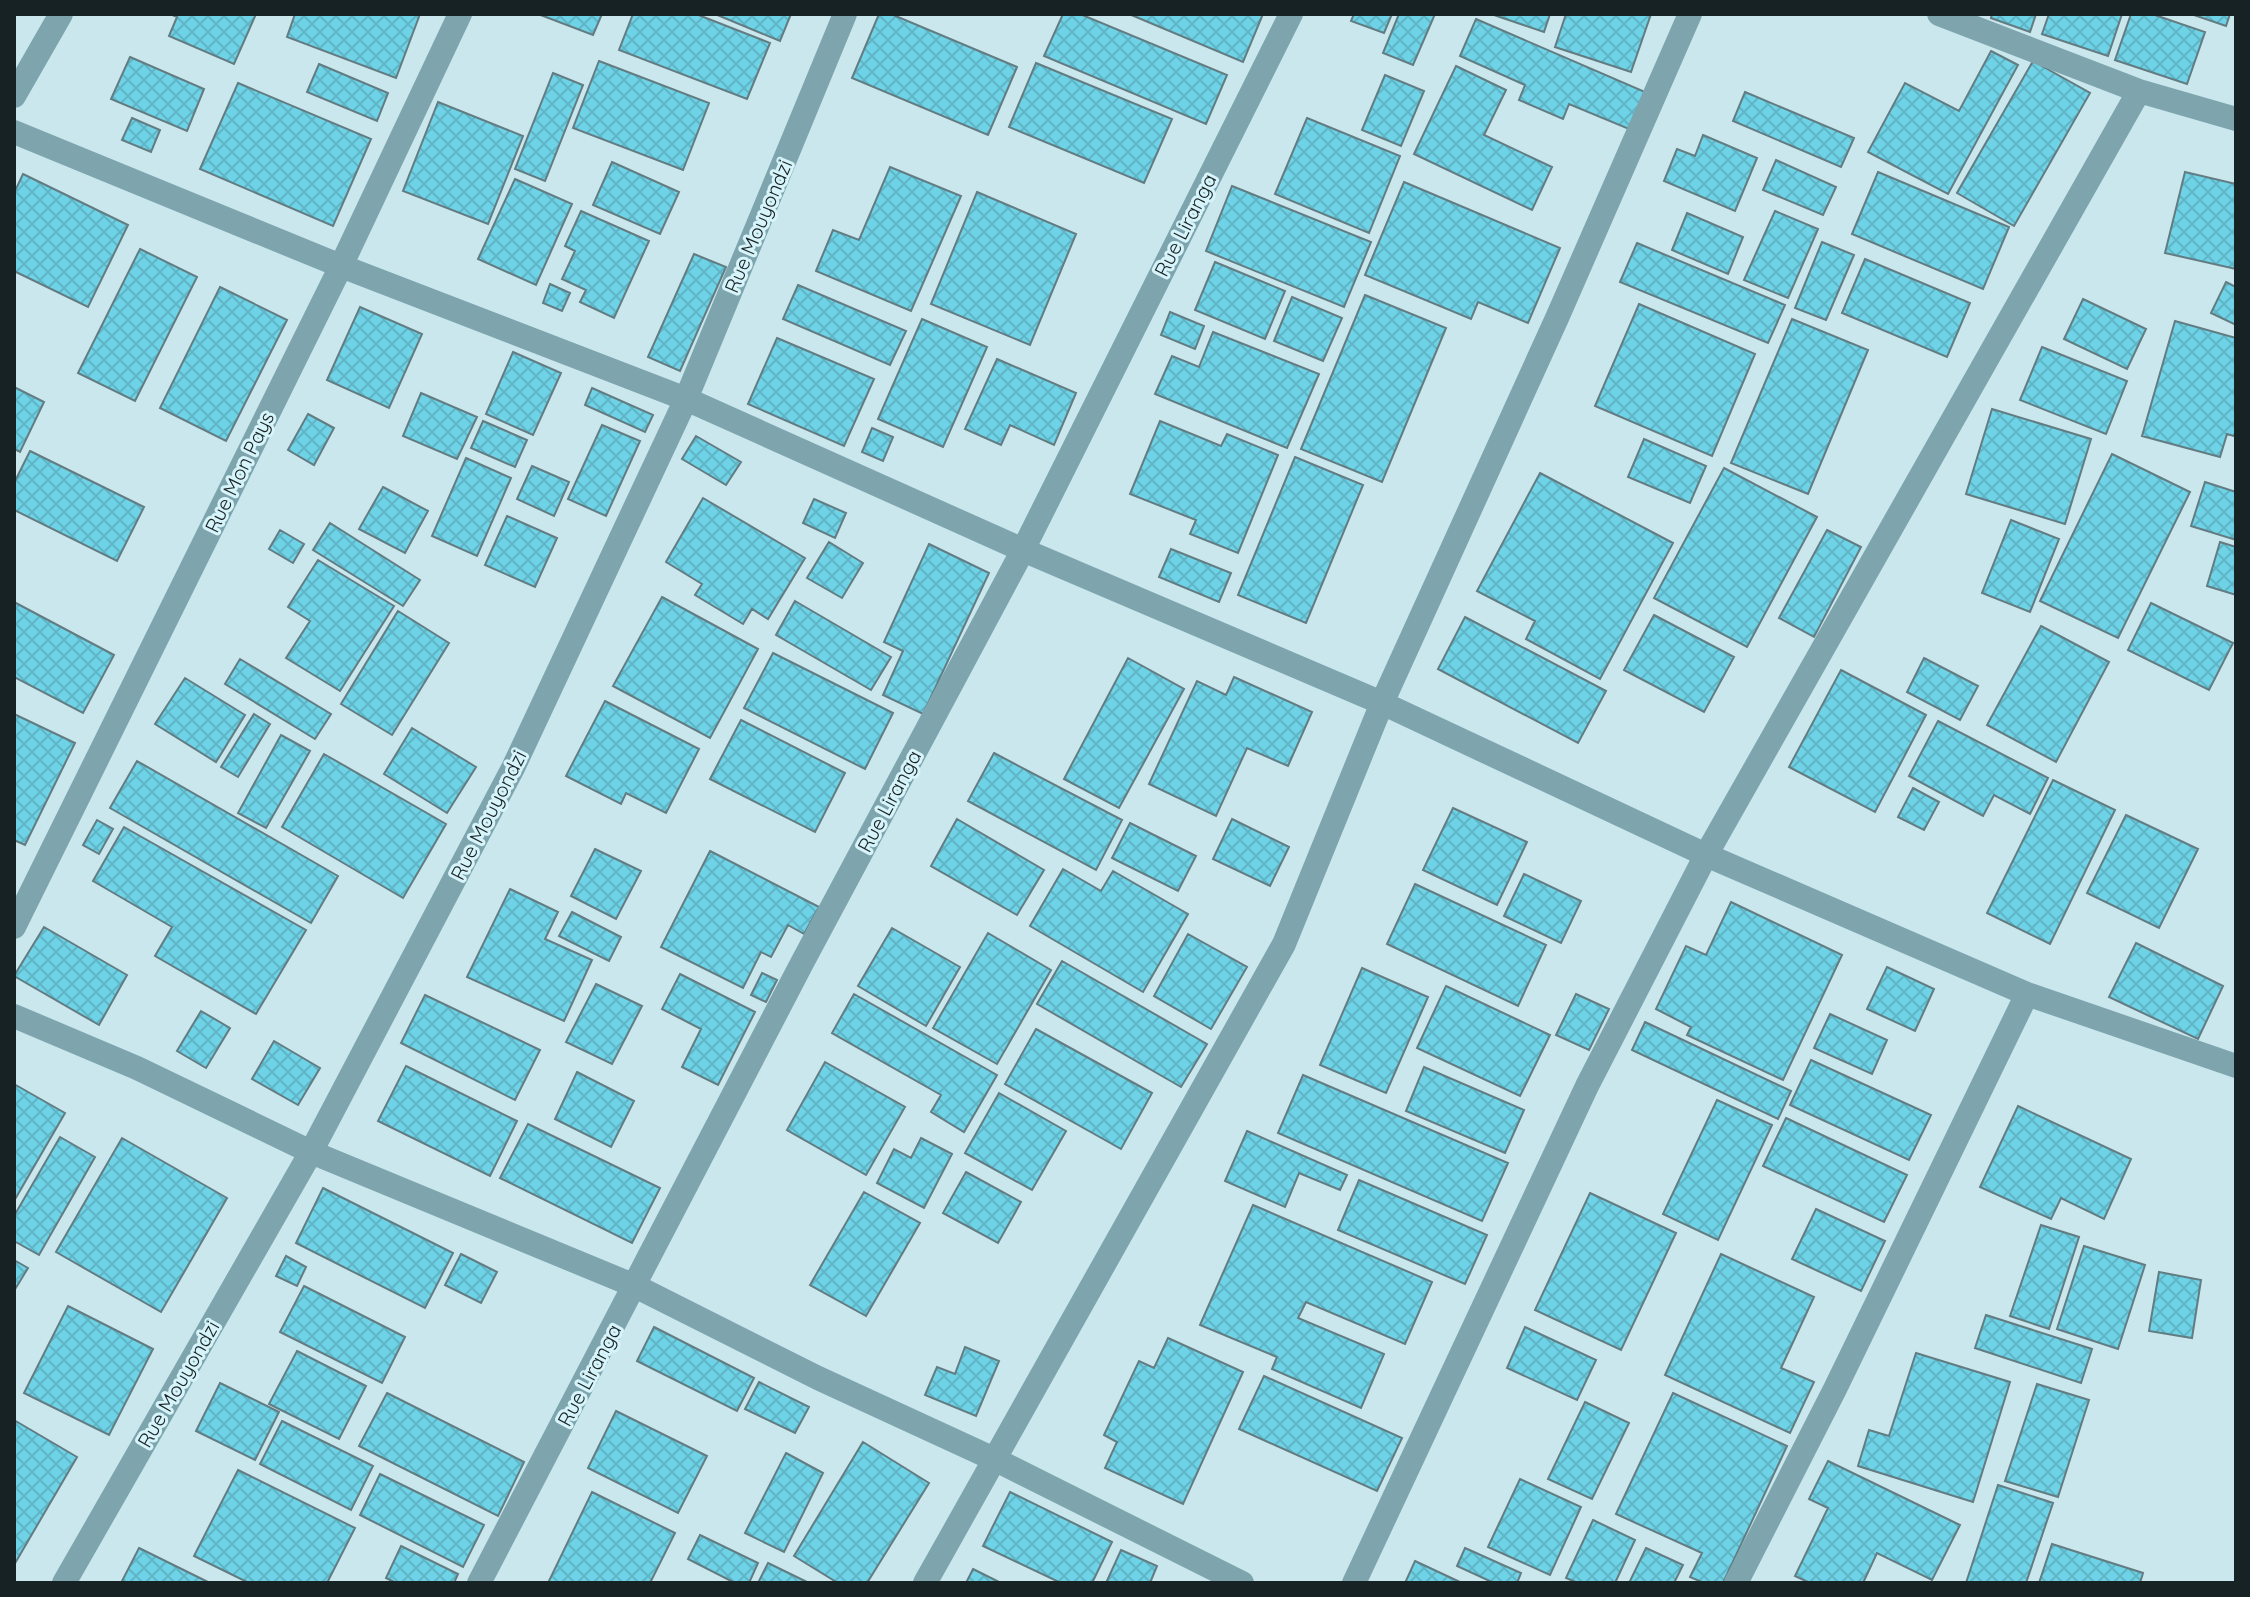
<svg xmlns="http://www.w3.org/2000/svg" width="2250" height="1597" font-family="Quicksand,sans-serif">
<style>
.building{fill:url(#building-cross-hatch);stroke:#627c82;stroke-width:2}
.lines{fill:none;stroke-linecap:round;stroke-linejoin:round}
.minor{stroke:#7ea5ae;stroke-width:24}
.labels{text-anchor:middle;dominant-baseline:central;stroke-width:6;stroke-linejoin:round;paint-order:stroke}
.street-label{font-size:20px;fill:#172225;stroke:#d6f4fa}
</style>
<defs>
<pattern id="building-cross-hatch" width="8" height="8" patternUnits="userSpaceOnUse" patternTransform="scale(2)"><rect width="8" height="8" fill="#6ed3e7"/><path d="M0 0l8 8M0 8l8-8" fill="none" stroke="#5fb5c6"/></pattern>
</defs>
<rect width="100%" height="100%" fill="#c9e7ed"/>
<path class="building" d="M170,14h86l-22,50 -65,-28 8,-19z
M295,14h125l-24,64 -109,-41z
M538,14h64l-9,21z
M633,14h63l74,29 -23,56 -128,-49z
M715,14h76l-11,27z
M879,14h12l126,53 -29,68 -136,-57z
M1063,14h17l147,61 -21,49 -162,-68z
M1129,14h134l-20,48z
M1354,14h38l-8,19 -33,-12z
M1399,14h36l-22,51 -30,-12z
M1491,14h59l-6,18z
M1566,14h85l-20,58 -76,-25z
M1992,14h44l-6,18 -39,-14z
M2049,14h73l-14,42 -66,-22z
M2131,14h21l53,18 -18,52 -72,-24z
M2191,14h39l-4,12z
M1476,19l169,73 -16,37 -60,-25 -6,15 -44,-19 6,-15 -65,-29z
M1991,51l27,14 -70,129 -80,-42 37,-69 54,28z
M130,57l74,32 -17,42 -76,-32z
M599,61l110,42 -26,67 -110,-42z
M2033,61l57,32 -76,133 -57,-33z
M1036,63l136,56 -28,64 -135,-56z
M319,64l69,29 -11,28 -70,-29z
M1456,66l50,24 -22,45 68,32 -20,43 -118,-56z
M553,73l30,12 -38,96 -30,-12z
M1385,75l39,16 -23,55 -39,-16z
M238,83l133,56 -38,87 -133,-57z
M1745,92l109,46 -13,29 -108,-46z
M438,102l85,34 -35,88 -85,-33z
M132,118l28,12 -9,22 -29,-12z
M1307,118l93,38 -31,77 -94,-39z
M1703,135l54,23 -22,53 -71,-30 13,-32 18,7z
M1776,160l60,27 -13,28 -60,-25z
M612,162l67,30 -19,42 -67,-29z
M890,167l71,29 -50,115 -95,-40 17,-41 26,10z
M1878,172l131,55 -26,62 -131,-55z
M2185,172l51,12v85l-71,-16z
M23,174l105,51 -40,82 -74,-36v-78z
M515,179l57,25 -36,81 -58,-26z
M1404,182l156,66 -32,75 -50,-21 -7,17 -106,-44z
M1232,186l139,56 -27,65 -138,-56z
M977,192l99,42 -46,111 -99,-41z
M581,211l68,30 -35,77 -34,-16 6,-12 -24,-11 13,-28 -10,-5z
M1775,211l43,18 -30,69 -44,-18z
M1687,213l56,24 -15,37 -56,-24z
M1822,242l32,13 -28,65 -31,-12z
M1637,243l148,62 -17,38 -148,-61z
M140,249l57,28 -62,124 -57,-28z
M694,254l32,13 -46,104 -32,-14z
M1865,259l105,44 -23,54 -105,-44z
M1215,262l70,29 -20,48 -70,-29z
M2226,282l10,5v38l-25,-12z
M550,284l20,9 -8,18 -19,-8z
M798,285l108,46 -16,34 -107,-46z
M220,287l67,33 -61,121 -66,-33z
M1365,295l81,33 -64,154 -81,-33z
M1292,297l50,21 -19,43 -49,-20z
M2083,299l63,30 -19,40 -63,-30z
M1639,304l116,50 -43,102 -117,-50z
M360,307l62,27 -33,74 -62,-28z
M1170,312l34,14 -9,23 -34,-14z
M922,319l65,28 -44,100 -65,-28z
M1792,319l76,31 -60,144 -77,-31z
M2175,321l61,17v92l-2,6 -7,-2 -7,23 -78,-21z
M1213,332l106,42 -32,74 -132,-54 17,-38 27,11z
M777,338l97,41 -30,67 -96,-42z
M2042,347l85,34 -21,53 -86,-34z
M513,352l48,21 -28,62 -47,-21z
M997,359l79,34 -22,52 -44,-20 -9,20 -36,-16z
M14,387l30,15 -24,50 -6,-3z
M592,388l61,27 -8,17 -60,-27z
M421,393l56,24 -20,42 -54,-23z
M1992,409l99,30 -26,85 -99,-30z
M308,414l26,14 -20,37 -26,-15z
M483,421l44,19 -12,27 -44,-19z
M1160,421l61,25 6,-12 51,21 -40,98 -48,-19 6,-14 -66,-26z
M602,425l38,16 -34,75 -38,-17z
M872,428l21,9 -10,24 -21,-9z
M696,436l45,26 -15,23 -44,-26z
M1644,439l62,27 -16,37 -62,-26z
M30,451l114,56 -27,54 -103,-51v-27z
M2112,454l78,38 -72,146 -78,-37z
M1295,457l68,28 -57,138 -68,-28z
M466,458l45,20 -34,78 -45,-20z
M532,466l37,16 -15,34 -37,-17z
M1724,468l93,49 -70,130 -93,-49z
M1540,473l133,70 -73,136 -74,-40 9,-18 -58,-30z
M2205,482l31,10v48l-45,-14z
M383,487l45,24 -23,42 -46,-24z
M703,498l102,60 -37,61 -16,-10 -9,15 -48,-29 7,-11 -36,-22z
M814,499l32,14 -11,25 -32,-15z
M507,516l50,22 -22,49 -50,-22z
M2011,520l48,19 -29,73 -48,-19z
M330,523l90,57 -17,26 -90,-56z
M280,530l24,14 -11,19 -24,-14z
M1827,530l34,17 -47,90 -35,-19z
M829,542l34,21 -21,35 -35,-20z
M2220,542l16,5v48l-29,-9z
M929,544l60,29 -66,141 -40,-19 20,-44 -19,-9z
M1171,549l60,24 -12,29 -60,-25z
M318,560l76,46 -54,85 -54,-33 24,-37 -22,-14z
M662,597l96,52 -48,89 -97,-52z
M795,601l96,56 -20,33 -95,-55z
M14,602l100,53 -31,58 -69,-36z
M2151,603l82,40 -24,47 -81,-40z
M398,611l51,32 -57,92 -51,-31z
M1654,615l80,42 -30,55 -80,-42z
M1465,617l141,74 -28,52 -140,-74z
M2041,626l68,36 -53,100 -69,-37z
M773,653l120,60 -28,56 -121,-61z
M1128,658l56,31 -65,119 -55,-29z
M1924,658l54,28 -18,34 -53,-28z
M240,659l91,55 -16,25 -90,-55z
M1841,670l85,45 -51,97 -86,-45z
M1234,677l78,35 -24,54 -41,-18 -31,68 -67,-32 48,-103 29,14z
M185,678l60,37 -29,47 -61,-38z
M605,701l94,48 -33,64 -40,-20 -5,11 -55,-28z
M14,714l61,29 -50,102 -11,-5z
M254,714l16,10 -32,53 -17,-10z
M741,720l104,53 -30,59 -105,-53z
M1938,721l110,57 -18,36 -36,-19 -11,21 -74,-40z
M412,728l64,39 -29,46 -63,-39z
M281,735l29,16 -44,77 -28,-15z
M994,753l128,67 -26,50 -128,-69z
M324,754l122,70 -43,74 -121,-71z
M137,761l201,115 -27,47 -201,-115z
M2053,780l62,30 -65,134 -63,-31z
M1913,788l26,14 -15,28 -26,-13z
M1453,808l74,34 -30,63 -74,-35z
M2126,815l72,34 -39,79 -72,-35z
M957,819l87,51 -27,45 -86,-49z
M1232,819l57,28 -19,39 -57,-27z
M97,820l16,9 -14,25 -16,-9z
M1130,823l66,33 -18,35 -66,-33z
M124,827l182,103 -50,84 -101,-58 17,-29 -79,-46z
M595,849l46,22 -25,48 -45,-23z
M710,851l109,56 -15,27 -16,-9 -17,32 -10,-5 -18,36 -82,-41z
M1063,869l38,22 12,-20 75,43 -45,78 -113,-66z
M1524,874l57,27 -20,42 -57,-27z
M1415,884l131,61 -28,61 -131,-62z
M510,889l48,23 -13,27 47,21 -28,61 -97,-44z
M1731,902l111,53 -59,125 -96,-45 4,-8 -35,-18 30,-63 20,9z
M572,912l49,25 -12,24 -50,-25z
M44,927l83,48 -28,50 -85,-49z
M892,928l68,39 -34,59 -68,-40z
M988,933l63,37 -54,94 -64,-36z
M1188,934l59,33 -36,62 -57,-33z
M2136,943l87,43 -25,53 -89,-42z
M1062,961l145,83 -26,43 -144,-83z
M1887,967l47,22 -19,42 -48,-22z
M1362,968l66,29 -42,96 -66,-28z
M762,973l15,7 -11,22 -15,-7z
M680,974l75,38 -37,73 -36,-18 19,-38 -39,-20z
M596,984l46,22 -30,58 -46,-22z
M1446,986l104,49 -30,61 -103,-48z
M854,994l143,81 -33,57 -33,-20 10,-17 -109,-62z
M1576,994l33,15 -20,41 -33,-15z
M425,995l115,55 -25,50 -114,-57z
M201,1011l29,17 -24,40 -29,-17z
M1830,1014l57,26 -15,34 -58,-26z
M1645,1022l146,69 -13,28 -146,-69z
M1036,1029l116,64 -31,56 -116,-65z
M274,1041l46,27 -22,37 -46,-26z
M1811,1060l120,55 -22,45 -119,-55z
M825,1062l80,45 -39,68 -79,-45z
M406,1066l111,55 -27,55 -112,-55z
M1424,1067l100,43 -19,43 -99,-42z
M577,1072l57,29 -23,46 -56,-28z
M1303,1075l205,88 -26,58 -204,-88z
M14,1084l51,29 -51,88z
M999,1093l67,38 -34,59 -67,-37z
M1717,1100l55,25 -54,115 -55,-26z
M2018,1106l113,53 -27,60 -43,-21 -10,21 -71,-32z
M1786,1118l121,57 -23,47 -121,-56z
M528,1124l132,64 -28,55 -132,-65z
M1247,1131l100,44 -7,15 -41,-17 -14,34 -60,-26z
M60,1137l35,20 -56,98 -25,-14v-25z
M122,1138l105,60 -66,114 -105,-60z
M921,1138l31,16 -28,54 -47,-25 17,-34 17,9z
M966,1172l55,30 -23,41 -55,-30z
M1359,1180l128,55 -22,49 -127,-54z
M323,1188l130,65 -28,55 -129,-65z
M864,1192l56,31 -54,93 -56,-31z
M1590,1193l86,40 -55,117 -86,-40z
M1253,1205l179,77 -27,62 -99,-42 -8,16 86,36 -23,54 -89,-39 5,-12 -77,-32z
M1816,1209l69,32 -24,50 -69,-32z
M2041,1225l38,12 -30,92 -39,-13z
M2084,1246l61,19 -27,84 -61,-20z
M461,1254l36,18 -16,31 -36,-18z
M1721,1254l93,43 -33,71 33,14 -24,51 -125,-58z
M286,1256l20,11 -9,19 -21,-10z
M14,1260l14,8 -14,23z
M2159,1272l42,8 -9,58 -43,-7z
M304,1286l101,51 -23,46 -102,-51z
M68,1306l85,43 -44,86 -85,-42z
M1986,1315l106,34 -11,34 -106,-35z
M654,1327l100,51 -17,33 -100,-50z
M1525,1327l71,33 -19,40 -70,-32z
M1168,1338l75,34 -60,132 -78,-36 12,-26 -13,-7 35,-74 15,7z
M965,1347l34,14 -23,55 -51,-21 12,-28 18,7z
M297,1351l69,35 -27,53 -70,-35z
M1916,1353l94,29 -37,120 -115,-36 11,-36 20,6z
M1264,1376l138,62 -25,53 -138,-62z
M759,1382l50,25 -14,26 -50,-24z
M220,1383l59,29 -24,48 -59,-29z
M2037,1384l52,16 -31,97 -53,-16z
M387,1393l137,69 -26,54 -139,-70z
M1673,1393l114,53 -64,137h-19l-14,-6 12,-24 -86,-39z
M1585,1402l44,21 -37,76 -44,-20z
M616,1411l91,45 -29,57 -90,-45z
M14,1420l63,37 -63,108z
M282,1421l91,45 -22,44 -91,-46z
M863,1442l66,41 -62,100h-29l-44,-27z
M786,1453l37,20 -39,79 -39,-19z
M1828,1461l132,64 -28,55 -55,-27 -14,30h-53l-15,-7 33,-68 -19,-9z
M238,1470l117,58 -28,55h-78l-55,-27z
M380,1474l104,51 -21,42 -103,-52z
M1520,1479l61,28 -31,68 -62,-28z
M1998,1485l55,18 -27,80h-60z
M592,1492l83,41 -25,50h-102z
M1010,1492l102,50 -20,41h-31l-78,-37z
M1593,1520l42,20 -20,43h-37l-12,-5z
M700,1535l58,28 -9,20h-14l-47,-24z
M2052,1544l91,29 -3,10h-101z
M401,1546l57,28 -4,9h-58l-10,-5z
M139,1548l71,35h-89z
M1465,1548l56,25 -4,10h-23l-37,-17z
M1646,1548l37,17 -9,18h-45z
M1121,1550l36,16 -7,17h-44z
M1415,1561l47,22h-57z
M768,1563l41,20h-51z
M973,1569l28,14h-35z"/>
<g class="lines">
<path class="minor" d="M1939,14l200,77 97,28
M14,96l47,-82
M14,132l327,134 345,133 337,151 359,153 324,152 321,139 209,72
M14,927l327,-661 119,-252
M14,1016l123,52 174,84 324,134 183,92 178,82 246,123
M64,1583l247,-431 202,-384 173,-369 159,-385
M479,1583l323,-620 221,-413 268,-536
M925,1583l359,-639 98,-241 175,-385 133,-304
M1354,1583l233,-497 119,-231 433,-764
M1736,1583l99,-194 192,-395"/>
</g>
<g class="labels">
<g class="street-label">
<text transform="translate(1185 225) rotate(-63)">Rue Liranga</text>
<text transform="translate(758 226) rotate(-67)">Rue Mouyondzi</text>
<text transform="translate(239 472) rotate(-64)">Rue Mon Pays</text>
<text transform="translate(889 801) rotate(-62)">Rue Liranga</text>
<text transform="translate(488 815) rotate(-63)">Rue Mouyondzi</text>
<text transform="translate(589 1375) rotate(-62)">Rue Liranga</text>
<text transform="translate(178 1384) rotate(-60)">Rue Mouyondzi</text>
</g>
</g>
<rect width="2250" height="1597" fill="none" stroke="#172225" stroke-width="32"/>
</svg>
